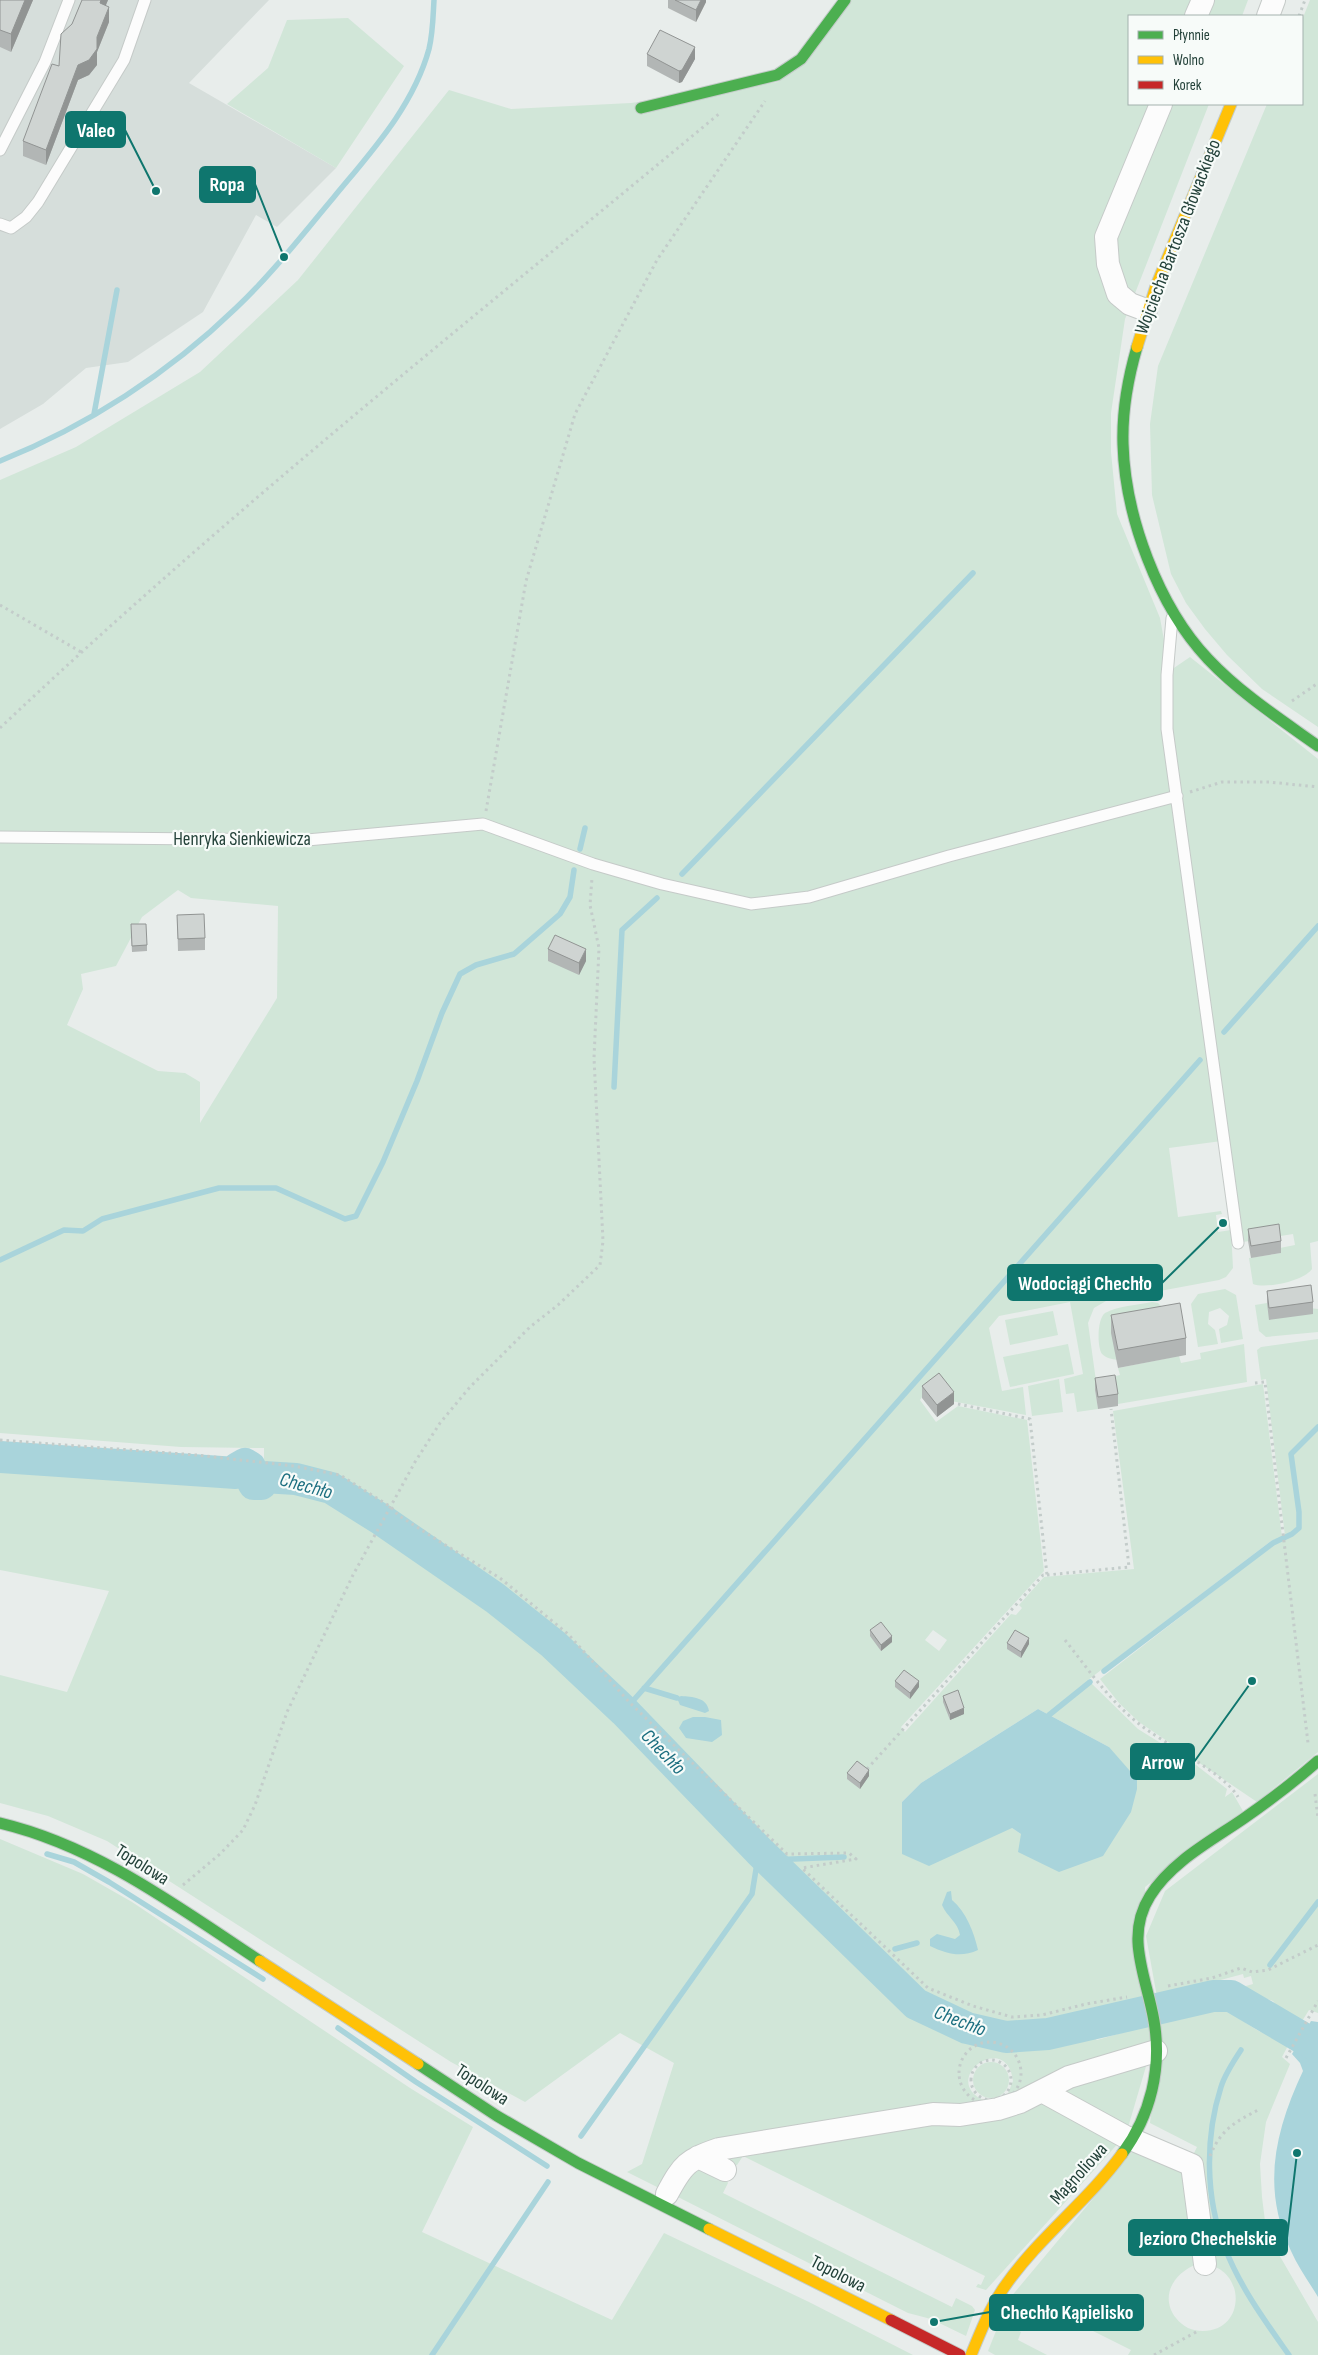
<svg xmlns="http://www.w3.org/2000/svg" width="1318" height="2355" font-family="'Sofia Sans Condensed',sans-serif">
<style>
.built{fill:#d6dedb}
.green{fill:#d1e6d8;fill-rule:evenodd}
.water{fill:#a9d4db}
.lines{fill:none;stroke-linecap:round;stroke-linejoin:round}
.stream{stroke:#a9d4db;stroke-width:5.5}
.river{stroke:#a9d4db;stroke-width:32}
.lane-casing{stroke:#c5cac8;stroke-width:13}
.street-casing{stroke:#c5cac8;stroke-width:24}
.fast-casing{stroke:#c3cbc8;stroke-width:13}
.slow-casing{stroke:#c3cbc8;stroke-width:13}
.jam-casing{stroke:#c3cbc8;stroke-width:13}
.path{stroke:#c3ccca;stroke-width:3;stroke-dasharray:2.5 4;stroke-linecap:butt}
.lane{stroke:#fcfcfc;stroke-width:11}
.street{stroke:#fcfcfc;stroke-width:22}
.fast{stroke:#4caf50;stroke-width:11}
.slow{stroke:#ffc107;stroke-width:11}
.jam{stroke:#c62828;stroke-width:11}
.wall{fill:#b2b6b5}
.shaded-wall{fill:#919493}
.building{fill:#cfd4d2;stroke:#919493}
.labels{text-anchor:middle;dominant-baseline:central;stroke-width:4.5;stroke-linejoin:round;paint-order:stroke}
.street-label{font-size:19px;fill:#24423a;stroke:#f7fbf9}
.water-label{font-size:20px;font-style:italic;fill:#1c6f80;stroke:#f7fbf9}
.leader{fill:none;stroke:#0f766e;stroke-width:2}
.callout-dot{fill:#0f766e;stroke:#f7fbf9;stroke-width:2}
.callout{fill:#0f766e;stroke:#0f766e;stroke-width:2}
.callout-label{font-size:20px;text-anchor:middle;font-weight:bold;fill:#fff}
</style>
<rect width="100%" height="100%" fill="#e8edeb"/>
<path class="built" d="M0,0h269l-80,83 147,85 -59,59 -21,-12 -53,97 -75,50 -42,6 -43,36 -43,25z"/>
<path class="green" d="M852,0h396l-6,16h-113v88h80l-84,215 -14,94v39l6,62 43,104 4,22 -2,28 9,2 19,-13 128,102v482l-8,2 2,26c-8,12 -46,20 -59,15l-4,-26 32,-5 -1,-5 15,-3 -2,-11 -50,8 -14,-102 -60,8 9,69 43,-6 1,3 -6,1 2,17 13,-2 2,38 -7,9 -7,3 -113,21 -12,7 -6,15 8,58 24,-6 -2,-7 61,-12 2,7 20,-4 -1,-6 44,-9 3,38 -129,22 -23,-14 3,19 -21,3 -3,-19 -8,1 -2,-15 19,-5 -13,-72 -71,14 -10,12 13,63 21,-4 3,28 -75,-14 -29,-4 -2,3 16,22 22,-16 69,14 17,151 -143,156 4,5 106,-118 5,1 6,-7 -3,-3 25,-28 90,-8 -21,-158 150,-27 19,153 -11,4 -183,139 50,49 58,36 31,24 -2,8 7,-5 11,19 -98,76 -2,111 -57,11 1,8c-18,6 -37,14 -56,15 -41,3 -87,-14 -120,-38l-366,-365 -37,-31 -50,-35 -123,-79 -27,-9 -44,-6v-21l-83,-1 -181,-14v-953l76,-33 124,-75 98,-92 151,-190 62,19 120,-6 147,-21zM178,890l13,8 87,8 -1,92 -77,125v-41l-15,-9 -27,-2 -91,-46 16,-36 -2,-15 35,-8 26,-49zM933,1630l14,10 -8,11 -14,-11zM1038,1709l71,38 -88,87 -9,-6 -110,-26 19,-19z
M1310,0h8v727l-56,-38 -35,-34 -22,-26 -19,-26 -15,-29 -19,-79 -2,-71 8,-58 109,-262h35v-84z
M348,18l56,48 -68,102 -109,-64 41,-36 19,-48z
M1225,1289l11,6 7,44 -22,4 -2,-14 8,-4 2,-9 -9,-8 -11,4 -1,12 7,6 3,14 -20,3 -7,-43 7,-10z
M1152,1302l6,1 6,6 -52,24 5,27c-5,-1 -11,-2 -15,-6 -5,-7 -5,-35 3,-41 12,-7 33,-8 47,-11z
M1267,1303l51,6v23l-52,5 -7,-6 -4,-26z
M1053,1311l5,24 -48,10 -5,-25z
M1318,1339v413l-61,50 -118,-80 -20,-19 -19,-24 185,-143 -19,-157 -5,1 -4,-30 4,-3z
M1068,1344l6,30 -64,13 -7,-30z
M1059,1379l4,33 -31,4 -4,-30z
M0,1465l296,18 34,11 37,22 145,105 98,92 293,287c46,30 86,49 144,41 13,-2 27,-7 41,-10l2,5 7,4 52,-15 1,17 -143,54 6,-15c-6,-52 -76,-1 -28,20l-274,45 -50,43 -34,-17 15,-8 32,-101 -54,-30 -95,69 -74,-40 -344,-221 -59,-25 -48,-13v-128l67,17 42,-101 -109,-21z
M1318,1774v239l-9,-3 -10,16 -11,-5 -15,-20 -25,-9 -2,-6 7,-2 -2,-8 -7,2 -1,-4 -86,23 -11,-61 19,-45z
M0,1839l83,35 49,28 278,186 63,39 -51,105 190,88 52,-87 145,69 104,53h-913z
M1202,2008c27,0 34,9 55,22 10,6 22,6 34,10l-9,17 8,7 -24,58 -6,42 2,33 3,24 9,25 44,76v33h-190l3,-5 -94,-47 -6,9 -4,2 -12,-7 -5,-9 122,-146 60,5 5,-10 -47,-24 11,-106zM1197,2264c49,-3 52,67 6,67 -11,0 -20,-4 -27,-13 -17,-22 -2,-45 21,-54z
M973 2080a18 18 0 1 1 36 0a18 18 0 1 1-36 0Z
M1147,2063l-20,68 -72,-42z
M1038,2100l84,39 -136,151 -10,-3 2,-3 3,1 4,-9 -242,-120 -6,9 -4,1 -22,-10z
M690,2166l36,12 2,5 -5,10 229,114 4,-9 16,8 3,4 -9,26 -35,-17 -23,-6 -236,-119z
M1005,2324l16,8 -3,8 29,15h-52l-7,-4 10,-25z"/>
<path class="water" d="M681,1696c11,1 26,1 28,15l-4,2 -25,-8 -3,-7z
M1038,1709l71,38 28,32v10l-6,23 -28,44 -44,16 -41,-20 3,-18 -9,-6 -83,38 -27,-12v-52l19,-19z
M693,1717h12l16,3 1,15 -10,7 -26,-4 -7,-10 4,-7z
M951,1891l1,9c14,12 22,32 26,50 -17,8 -31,4 -48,-4v-7l7,-5 18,5 5,-4c-2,-13 -13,-18 -18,-30l5,-13z
M1311,2021l7,1v275c-9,-15 -20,-30 -27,-46 -30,-63 -16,-120 12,-180l-3,-8 -8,-9z"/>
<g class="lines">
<path class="stream" d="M94,414l23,-124
M0,461c87,-35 169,-88 236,-153 36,-34 66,-73 98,-111 37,-45 79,-90 95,-148 4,-16 4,-33 5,-49
M580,849l5,-21
M682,874l291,-301
M1224,1032l94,-106
M614,1087l8,-157 35,-32
M0,1260l64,-30 19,1 19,-12 117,-31h57l69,31 11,-3 27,-54 34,-81 25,-68 18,-39 16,-9 38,-11 46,-40 10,-17 4,-27
M1104,1671l169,-128 19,-9 7,-6v-16l-8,-58 27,-27
M644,1688l33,10
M624,1711l576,-651
M1049,1715l41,-33
M47,1854l27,8 35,20 154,97
M768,1860l76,-3
M895,1949l22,-6
M868,1957l13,-5
M1270,1965l48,-63
M338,2028l78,54 131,84
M1241,2050c-8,12 -16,24 -20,37 -16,50 -16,111 4,161 15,39 40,73 64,107
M581,2136l171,-242 7,-43
M432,2355l116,-173"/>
<path class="river" d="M0,1457l236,16 2,-5 7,-4 5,3 1,11 3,6h7l2,-7 33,2 35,9 51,32 113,78 58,46 71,67 135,140 157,153 51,24 39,9 42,-3 165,-38h18l87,51"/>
<defs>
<path id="lane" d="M0,150l45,-88 24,-62
M0,224l11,4 15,-11 12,-15 86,-142 21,-60
M1172,618l-5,57v54l71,514
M0,837l307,3 176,-16 110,40 69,20 89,20 58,-7 140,-41 228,-60"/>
<path id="street" d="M1196,16l7,-16
M1268,16l6,-16
M1146,310l-16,-6 -12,-10 -10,-30 -2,-27 55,-133
M1042,2091l82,45 68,29 13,99
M698,2157l27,13
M667,2194c16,-30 20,-34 52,-45l214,-35 27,1 38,-6 22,-7 49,-25 87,-26"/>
<path id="fast" d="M641,108l136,-33 24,-16 44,-59
M1137,347c-9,31 -15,64 -14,97 2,72 35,162 85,215 32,34 72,60 110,87
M0,1823c97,23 178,84 260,138
M418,2064l79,52 81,47 131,66
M1122,2154c29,-39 40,-86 32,-133 -7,-43 -30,-84 -4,-125 21,-34 61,-55 93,-77 26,-18 51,-37 75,-58"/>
<path id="slow" d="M1137,347l19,-61 75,-182
M260,1961l158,103
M709,2229l182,91
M971,2355c10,-24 19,-48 34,-69 34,-49 82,-84 117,-132"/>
<path id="jam" d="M891,2320l69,35"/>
</defs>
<use href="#lane" class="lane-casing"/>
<use href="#street" class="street-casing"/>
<use href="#fast" class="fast-casing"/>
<use href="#slow" class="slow-casing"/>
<use href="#jam" class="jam-casing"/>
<path class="path" d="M1299,16l6,-16
M0,605l81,47
M1292,701l26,-18
M0,728c229,-217 477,-413 720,-615
M1190,792l32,-10h47l49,5
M486,811l40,-230 49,-167 82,-154 108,-159
M1255,1383l10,-1 43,361
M0,1440l196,15 98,11 46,9 51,32 7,8 44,28 58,35 68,56 62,69 157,151 62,-1 7,6 -54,9 126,120 45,18 39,11 30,-2 44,-11 41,-7
M1047,1575l82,-8 -18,-158
M1065,1640c23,29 44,60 73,83 24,20 86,49 100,74
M867,1769l176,-194h4l-17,-156 -72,-15
M1315,1794l3,24
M183,1885l37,-31 23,-24 12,-25 32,-93 66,-137 62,-113 25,-39 30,-36 60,-60 28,-22 42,-40 3,-24 -9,-183 5,-110 -9,-43 2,-27
M1168,1986l44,-8 29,-10 11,4 16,-2 50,-25
M959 2073a31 31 0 1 1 62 0a31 31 0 1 1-62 0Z
M1286,2058l32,-57
M971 2080a20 20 0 1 1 40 0a20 20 0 1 1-40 0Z
M1210,2156c11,-27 25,-34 50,-47
M1154,2355l44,-24"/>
<use href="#lane" class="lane"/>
<use href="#street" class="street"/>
<use href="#fast" class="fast"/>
<use href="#slow" class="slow"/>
<use href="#jam" class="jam"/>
</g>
<path class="wall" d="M0,0h33l-22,52 -11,-5z
M82,0h26l-2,5 3,17 -12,30v13l-8,10 -11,5 -32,85 -23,-9v-15l36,-75 13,-42z
M668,0h38v2l-10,20 -28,-14z
M647,54l48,5 -13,23 -3,1 -32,-17z
M177,915l28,23v12l-27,1z
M131,930l16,15v6l-15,1z
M548,949l38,12 -7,14 -31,-14z
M1248,1229l33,12v12l-30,5 -3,-17z
M1267,1291l46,11v12l-44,6 -2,-17z
M1111,1315l75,23v17l-68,13 -7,-35z
M1095,1378l23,16v12l-20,3 -3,-19z
M922,1386l32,18 -17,13 -15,-19z
M870,1630l22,12 -11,9 -11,-15z
M1007,1643l22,1 -8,14 -14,-9z
M895,1681l24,6 -9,12 -15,-12z
M943,1696l21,18 -14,6 -7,-18z
M847,1773l22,3 -9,13 -13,-10z"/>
<path class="shaded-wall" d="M25,0h8l-22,52v-18z
M101,0h7l-8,19v-16z
M701,0h5v2l-10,20v-12z
M109,7v15l-12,30v13l-8,10 -11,5 -32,85v-15l32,-85 19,-28z
M695,47v12l-13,23 -3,1v-12z
M586,949v12l-7,14v-12z
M954,1392v12l-17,13v-12z
M892,1636v6l-11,9v-6z
M1029,1638v6l-8,14v-6z
M919,1681v6l-9,12v-6z
M964,1708v6l-14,6v-6z
M869,1770v6l-9,13v-6z"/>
<path class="building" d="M0,0h25l-14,34 -11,-4z
M82,0h19l-1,3 9,4 -12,30v12l-8,11 -11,5 -32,85 -23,-9 29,-77 7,2 2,-32 11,-10z
M675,0h26l-5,10z
M660,30l35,17 -13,23 -3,1 -32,-17z
M204,914l1,24 -27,1 -1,-24z
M131,924h15l1,21 -15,1z
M555,935l31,14 -7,14 -31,-14z
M1279,1224l2,17 -30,5 -3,-17z
M1311,1285l2,17 -44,6 -2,-17z
M1180,1303l6,35 -68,12 -7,-35z
M939,1373l15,19 -17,13 -15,-19z
M1115,1375l3,19 -20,3 -3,-19z
M881,1622l11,14 -11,9 -11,-15z
M1015,1630l14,8 -8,14 -14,-9z
M904,1670l15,11 -9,12 -15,-12z
M958,1690l6,18 -14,6 -7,-18z
M857,1761l12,9 -9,13 -13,-10z"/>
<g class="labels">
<g class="street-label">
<text transform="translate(1178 237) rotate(-69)">Wojciecha Bartosza Głowackiego</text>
<text x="242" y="839">Henryka Sienkiewicza</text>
<text transform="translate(142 1865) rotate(32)">Topolowa</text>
<text transform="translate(482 2085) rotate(33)">Topolowa</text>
<text transform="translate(1079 2174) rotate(-48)">Magnoliowa</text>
<text transform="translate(838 2274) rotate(27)">Topolowa</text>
</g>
<g class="water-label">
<text transform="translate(306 1486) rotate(15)">Chechło</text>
<text transform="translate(663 1752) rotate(46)">Chechło</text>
<text transform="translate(960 2021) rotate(21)">Chechło</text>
</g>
</g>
<path class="leader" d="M156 191L125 130M284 257L255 184M1223 1223L1162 1283M1252 1681L1194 1762M1297 2153L1287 2238M934 2322L990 2312"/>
<g class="callout-dot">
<circle cx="156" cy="191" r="5"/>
<circle cx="284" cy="257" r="5"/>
<circle cx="1223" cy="1223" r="5"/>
<circle cx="1252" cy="1681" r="5"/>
<circle cx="1297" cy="2153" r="5"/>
<circle cx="934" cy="2322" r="5"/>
</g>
<g class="callout">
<rect x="66" y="112" width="59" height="35" rx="5"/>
<rect x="200" y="167" width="55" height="35" rx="5"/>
<rect x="1008" y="1265" width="154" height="35" rx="5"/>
<rect x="1131" y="1744" width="63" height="35" rx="5"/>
<rect x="1129" y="2220" width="158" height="35" rx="5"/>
<rect x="990" y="2295" width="153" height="35" rx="5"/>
</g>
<g class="callout-label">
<text x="96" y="137">Valeo</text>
<text x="227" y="191">Ropa</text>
<text x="1085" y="1290">Wodociągi Chechło</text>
<text x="1163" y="1769">Arrow</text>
<text x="1208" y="2245">Jezioro Chechelskie</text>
<text x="1067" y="2319">Chechło Kąpielisko</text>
</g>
<rect x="1128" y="15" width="175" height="90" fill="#f7fbf9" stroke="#a3b1ad"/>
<rect x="1138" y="31" width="25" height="8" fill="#4caf50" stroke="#a3b1ad"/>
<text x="1173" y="40" font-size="15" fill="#24423a">Płynnie</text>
<rect x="1138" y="56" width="25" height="8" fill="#ffc107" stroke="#a3b1ad"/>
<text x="1173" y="65" font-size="15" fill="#24423a">Wolno</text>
<rect x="1138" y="81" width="25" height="8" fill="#c62828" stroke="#a3b1ad"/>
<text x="1173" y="90" font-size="15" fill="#24423a">Korek</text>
</svg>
